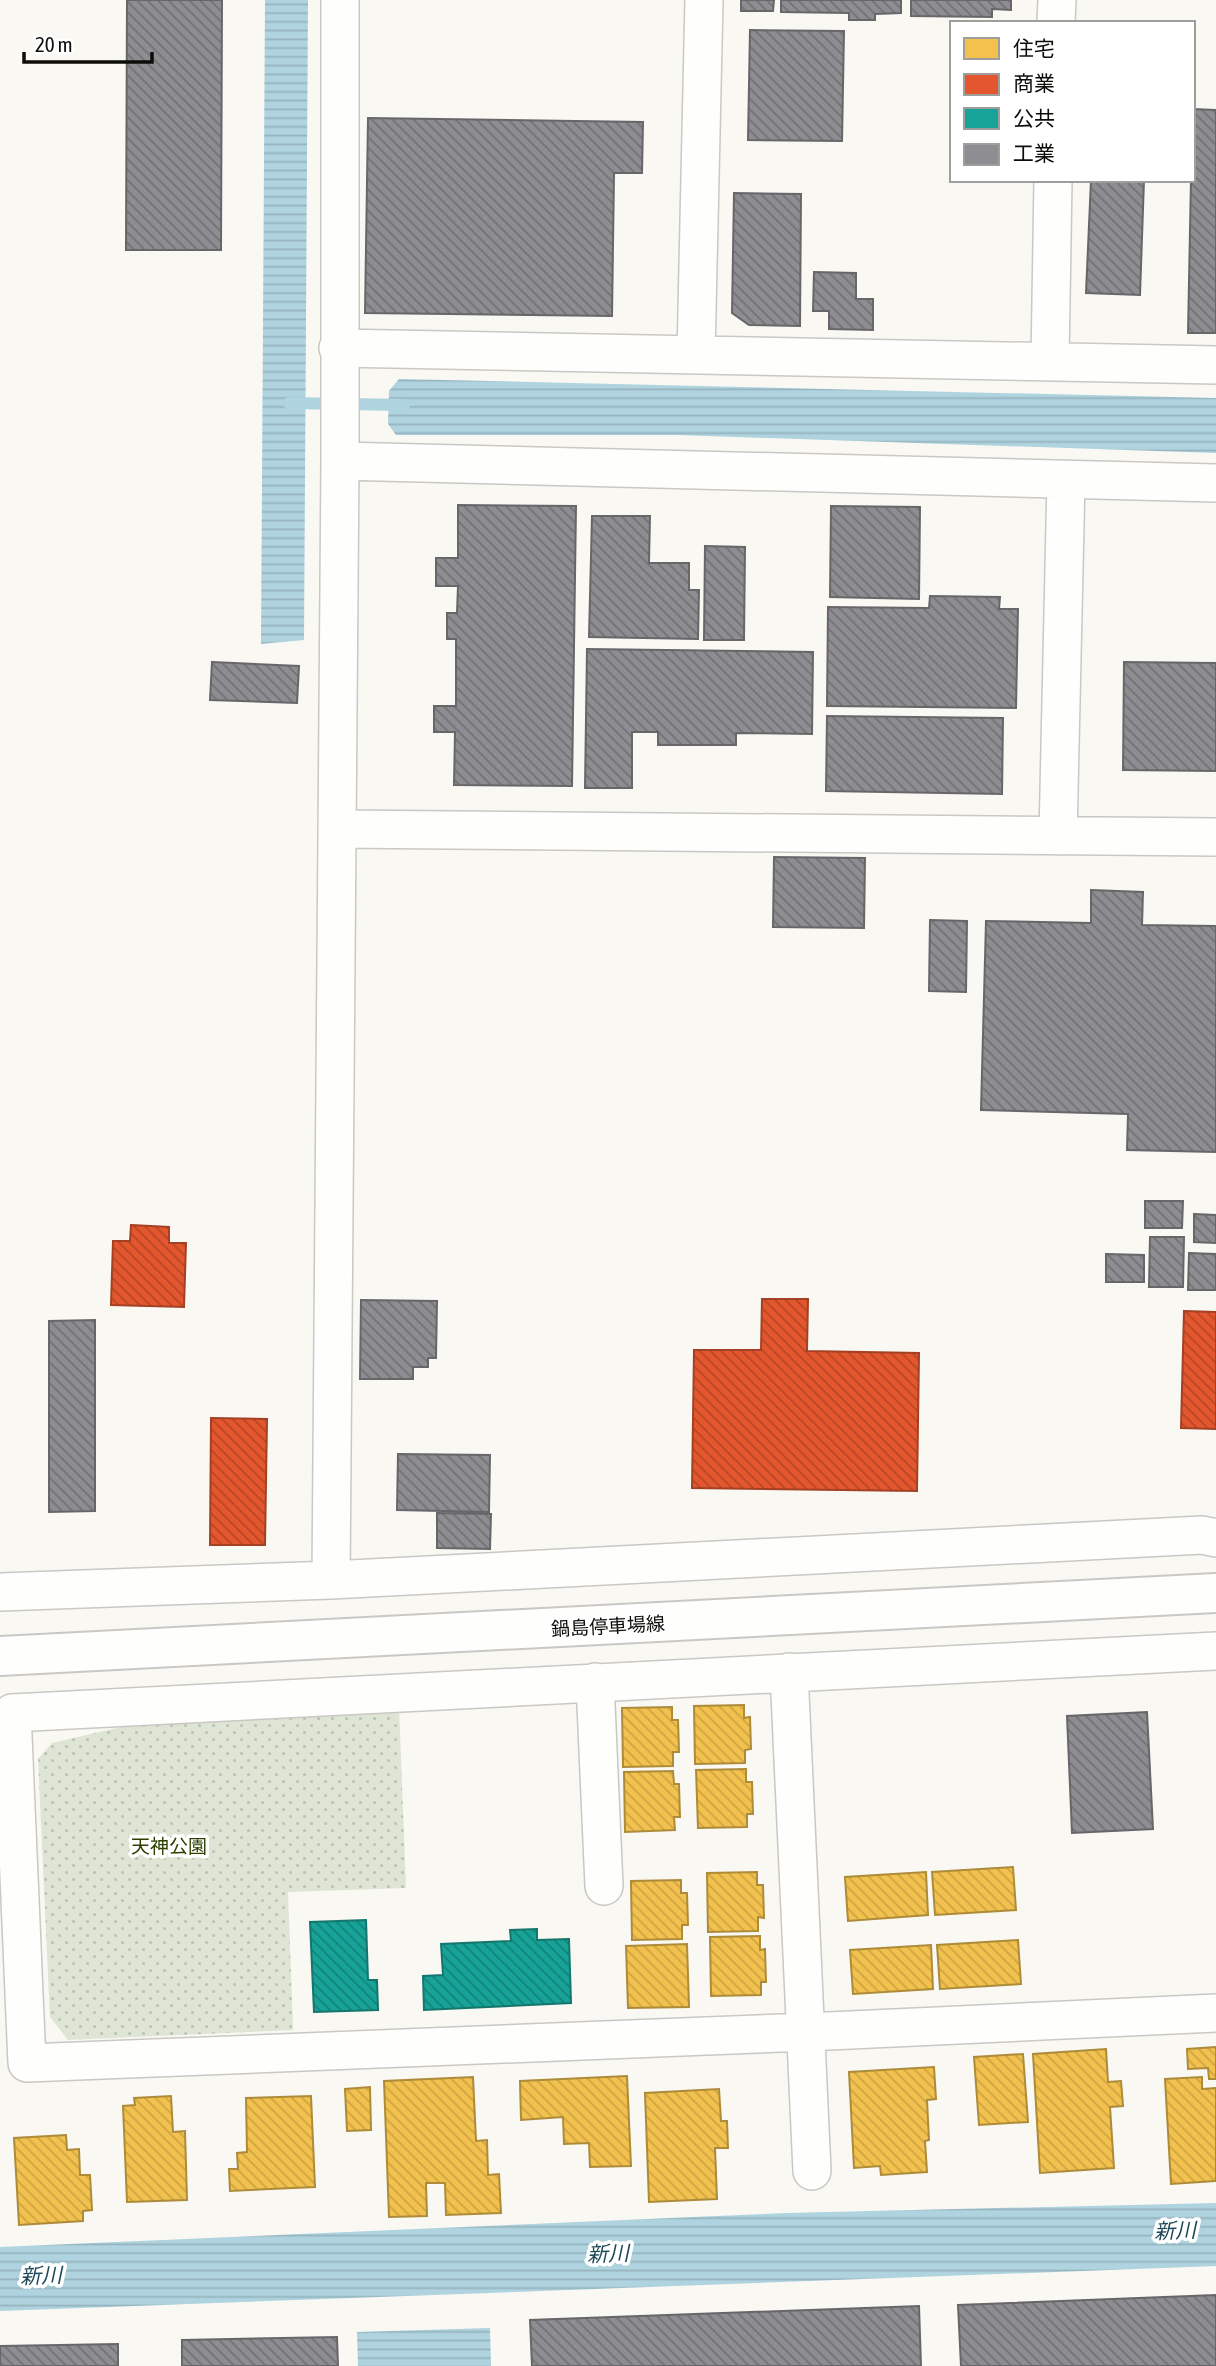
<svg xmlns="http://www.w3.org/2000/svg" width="1216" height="2366" font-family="'Asap Condensed','Noto Sans JP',sans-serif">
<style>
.park{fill:url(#park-dots)}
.water{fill:url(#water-rules)}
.homes{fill:url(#homes-back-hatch);stroke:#ad8b39;stroke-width:2}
.shops{fill:url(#shops-back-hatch);stroke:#a44023;stroke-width:2}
.public{fill:url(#public-back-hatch);stroke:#14766d;stroke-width:2}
.industry{fill:url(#industry-back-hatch);stroke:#676669;stroke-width:2}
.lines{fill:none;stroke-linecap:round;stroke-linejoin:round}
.stream{stroke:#afd3df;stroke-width:12}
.street-casing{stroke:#c9c8c4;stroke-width:40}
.secondary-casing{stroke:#c9c8c4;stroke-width:42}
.street{stroke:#fefefd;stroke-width:37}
.secondary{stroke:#fefefd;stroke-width:38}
.labels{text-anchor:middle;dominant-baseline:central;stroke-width:7;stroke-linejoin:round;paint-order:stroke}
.street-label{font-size:19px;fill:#0d0c09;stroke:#fff}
.park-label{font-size:19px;fill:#2b4000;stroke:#fff}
.water-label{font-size:21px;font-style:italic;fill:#1c4857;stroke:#fff}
</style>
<defs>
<pattern id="park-dots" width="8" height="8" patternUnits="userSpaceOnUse" patternTransform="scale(1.75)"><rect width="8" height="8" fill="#dfe5d5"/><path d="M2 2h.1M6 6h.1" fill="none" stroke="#bec3b6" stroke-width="1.8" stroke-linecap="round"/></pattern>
<pattern id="water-rules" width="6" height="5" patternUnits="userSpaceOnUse" patternTransform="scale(1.75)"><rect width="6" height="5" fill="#afd3df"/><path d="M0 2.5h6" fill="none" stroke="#95b4be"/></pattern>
<pattern id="homes-back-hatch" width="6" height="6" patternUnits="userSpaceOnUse" patternTransform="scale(1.75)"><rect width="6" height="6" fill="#f2c14e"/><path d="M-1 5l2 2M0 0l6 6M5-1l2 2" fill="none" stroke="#cea543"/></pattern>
<pattern id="shops-back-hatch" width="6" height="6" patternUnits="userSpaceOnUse" patternTransform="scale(1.75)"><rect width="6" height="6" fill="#e4572e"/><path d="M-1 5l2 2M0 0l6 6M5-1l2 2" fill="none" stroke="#b74625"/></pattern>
<pattern id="public-back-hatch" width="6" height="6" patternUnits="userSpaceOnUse" patternTransform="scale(1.75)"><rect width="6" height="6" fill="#17a398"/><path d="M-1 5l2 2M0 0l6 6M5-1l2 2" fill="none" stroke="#13837a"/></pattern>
<pattern id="industry-back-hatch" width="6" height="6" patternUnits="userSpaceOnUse" patternTransform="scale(1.75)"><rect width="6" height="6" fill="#8d8d92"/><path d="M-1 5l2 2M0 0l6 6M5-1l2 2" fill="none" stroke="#727275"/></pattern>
</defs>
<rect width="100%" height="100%" fill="#f9f8f3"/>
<path class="park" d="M399,1707l7,181 -118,4 5,138 -225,10 -18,-23 -12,-258 14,-16 104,-24z"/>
<path class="water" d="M265,0h43l-4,640 -43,4z
M399,379l817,19v55l-539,-18h-281l-8,-11 1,-33z
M1216,2203v63l-1216,45v-64l787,-34z
M490,2328l1,38h-133l-1,-34z"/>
<path class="homes" d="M744,1705v13l6,-1 1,32 -6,1v13l-50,1 -1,-58z
M672,1707v13h6l1,32h-6v14l-50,1 -1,-59z
M746,1769v13h6l1,32h-6v13l-49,1 -2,-58z
M673,1771l1,13h5l1,33h-6l1,13 -50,2 -1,-60z
M1013,1867l3,43 -81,5 -3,-43z
M757,1872v13h6l1,33 -6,-1v14l-50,1 -1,-59z
M926,1872l2,43 -80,6 -3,-44z
M681,1880v13h6l1,32h-6v14l-50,1 -1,-59z
M760,1936v14l5,-1 1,33h-5v13l-50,1 -1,-59z
M1018,1940l3,44 -81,5 -3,-44z
M687,1944l2,63 -61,1 -2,-62z
M931,1945l2,44 -80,5 -3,-44z
M1216,2047v32h-7l-1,-11 -20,1 -1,-20z
M1106,2049l2,33 13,-1 2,25 -13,1 4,61 -74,5 -7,-119z
M1023,2054l5,68 -49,3 -5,-68z
M934,2067l2,32 -9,1 2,40 -4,1 2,31 -46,3 -1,-9 -26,2 -5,-96z
M627,2076l4,90 -41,1 -1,-24 -25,1 -1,-27 -42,3 -1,-39z
M473,2077l3,64 11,-1 1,35 11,-1 2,39 -55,2 -1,-32h-19l1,33 -38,1 -5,-136z
M1202,2077v12l14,-1v93l-45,3 -6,-105z
M370,2087l1,43 -24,1 -2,-42z
M719,2089l2,32h6l1,27h-13l2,51 -68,3 -4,-109z
M171,2096l2,36 12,-1 2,69 -60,2 -4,-96 12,-1 -1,-7z
M311,2096l4,91 -85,4 -1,-22h9l-1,-16 10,-1 -1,-54z
M66,2135l1,15 12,-1 1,26h10l2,35 -9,1v10l-64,4 -5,-87z"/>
<path class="shops" d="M131,1225l38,2v16h17l-2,64 -73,-2 2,-64h17z
M762,1299h46l-1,52 112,2 -2,138 -225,-3 2,-138h67z
M1184,1311l32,1v117l-35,-1z
M211,1418l56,1 -2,126h-55z"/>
<path class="public" d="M366,1920l2,60h9l1,30 -64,2 -4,-90z
M537,1929v11l32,-1 2,64 -147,7 -1,-34 20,-1 -2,-31 70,-3 -1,-11z"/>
<path class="industry" d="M127,0h95l-1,250h-95z
M741,0h33l-1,11h-32z
M781,0h120v13l-26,1v6h-26v-7l-68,-1z
M911,0h100v10l-19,-1v8l-81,-1z
M750,30l94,1 -2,110 -94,-1z
M1193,109l23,1v223h-28l3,-153h2z
M368,118l275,4 -1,51h-28l-2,143 -247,-3z
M1091,180h53l-4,115 -54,-2z
M734,193l67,1 -1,132 -51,-1 -17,-12z
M814,272l42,1v26h17v31l-44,-1v-18h-16z
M458,505l118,1 -4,280 -118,-1 1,-53h-21v-26h22v-67h-9v-26h10l1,-27h-22v-28h22z
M831,506l89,1 -1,92 -89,-2z
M592,516h58l-1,47h40v27h10l-1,49 -109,-2z
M705,546l40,1 -1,93h-40z
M930,596l70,1 -1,12h19l-2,99 -189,-2 1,-99 101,1z
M587,649l226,3 -1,82 -76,-1v12h-78v-13h-26v56h-47z
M212,662l87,4 -2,37 -87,-3z
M1124,662l92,1v108l-93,-1z
M827,716l176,2 -1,76 -176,-3z
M774,857l91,1 -1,70 -91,-1z
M1091,890l52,2 -1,33 74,1v226l-89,-2 1,-36 -147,-4 5,-189 105,2z
M930,920l37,1 -1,71 -37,-1z
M1145,1201h38l-1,27h-37z
M1194,1214l22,1v28l-22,-1z
M1150,1237h34l-1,50h-34z
M1189,1253l27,1v36h-28z
M1106,1254l38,1v27h-38z
M361,1300l76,1 -1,57h-8v9h-15v12h-53z
M95,1320v191l-46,1v-191z
M398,1454l92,1 -1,57 -92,-2z
M437,1513l54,1 -1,35 -53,-1z
M1147,1712l6,117 -81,4 -5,-117z
M1216,2295v71h-255l-3,-61z
M919,2306l2,60h-389l-2,-46z
M337,2337l1,29h-156v-26z
M118,2344v22h-118v-20z"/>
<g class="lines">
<path class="stream" d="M289,403l115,2"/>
<defs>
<path id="street" d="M1056,23l1,-23
M338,348l878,17
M696,355l8,-355
M1050,361l3,-181
M340,461l876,22
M337,829l879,8
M1058,836l8,-356
M331,1580l9,-1119v-461
M0,1592l331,-12 871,-45 14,3
M1216,1651l-1204,62 15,350 780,-31 409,-19
M789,1672l23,499
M595,1682l9,204"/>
<path id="secondary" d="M0,1656l1216,-63"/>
</defs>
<use href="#street" class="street-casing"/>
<use href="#secondary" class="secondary-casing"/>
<use href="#street" class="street"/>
<use href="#secondary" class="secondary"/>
</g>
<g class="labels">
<g class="street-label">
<text transform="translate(608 1626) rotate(-3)">鍋島停車場線</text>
</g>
<g class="park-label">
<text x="169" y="1846">天神公園</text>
</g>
<g class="water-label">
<text transform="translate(1175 2230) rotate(-2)">新川</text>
<text transform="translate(608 2253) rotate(-2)">新川</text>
<text transform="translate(41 2275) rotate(-2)">新川</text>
</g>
</g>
<rect x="950" y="21" width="245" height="161" fill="#ffffff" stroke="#9e9e9d" stroke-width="2"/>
<rect x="964" y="38" width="35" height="21" fill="#f2c14e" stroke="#9e9e9d" stroke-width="2"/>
<text x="1013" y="56" font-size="21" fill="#0d0c09">住宅</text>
<rect x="964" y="74" width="35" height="21" fill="#e4572e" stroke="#9e9e9d" stroke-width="2"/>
<text x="1013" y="91" font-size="21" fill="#0d0c09">商業</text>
<rect x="964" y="108" width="35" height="21" fill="#17a398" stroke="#9e9e9d" stroke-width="2"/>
<text x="1013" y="126" font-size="21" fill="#0d0c09">公共</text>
<rect x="964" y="144" width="35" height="21" fill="#8d8d92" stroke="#9e9e9d" stroke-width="2"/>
<text x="1013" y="161" font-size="21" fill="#0d0c09">工業</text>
<path d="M24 52v10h128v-10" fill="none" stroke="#0d0c09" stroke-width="3.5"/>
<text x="35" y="52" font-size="21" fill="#0d0c09" stroke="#ffffff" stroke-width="5" paint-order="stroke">20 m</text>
</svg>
